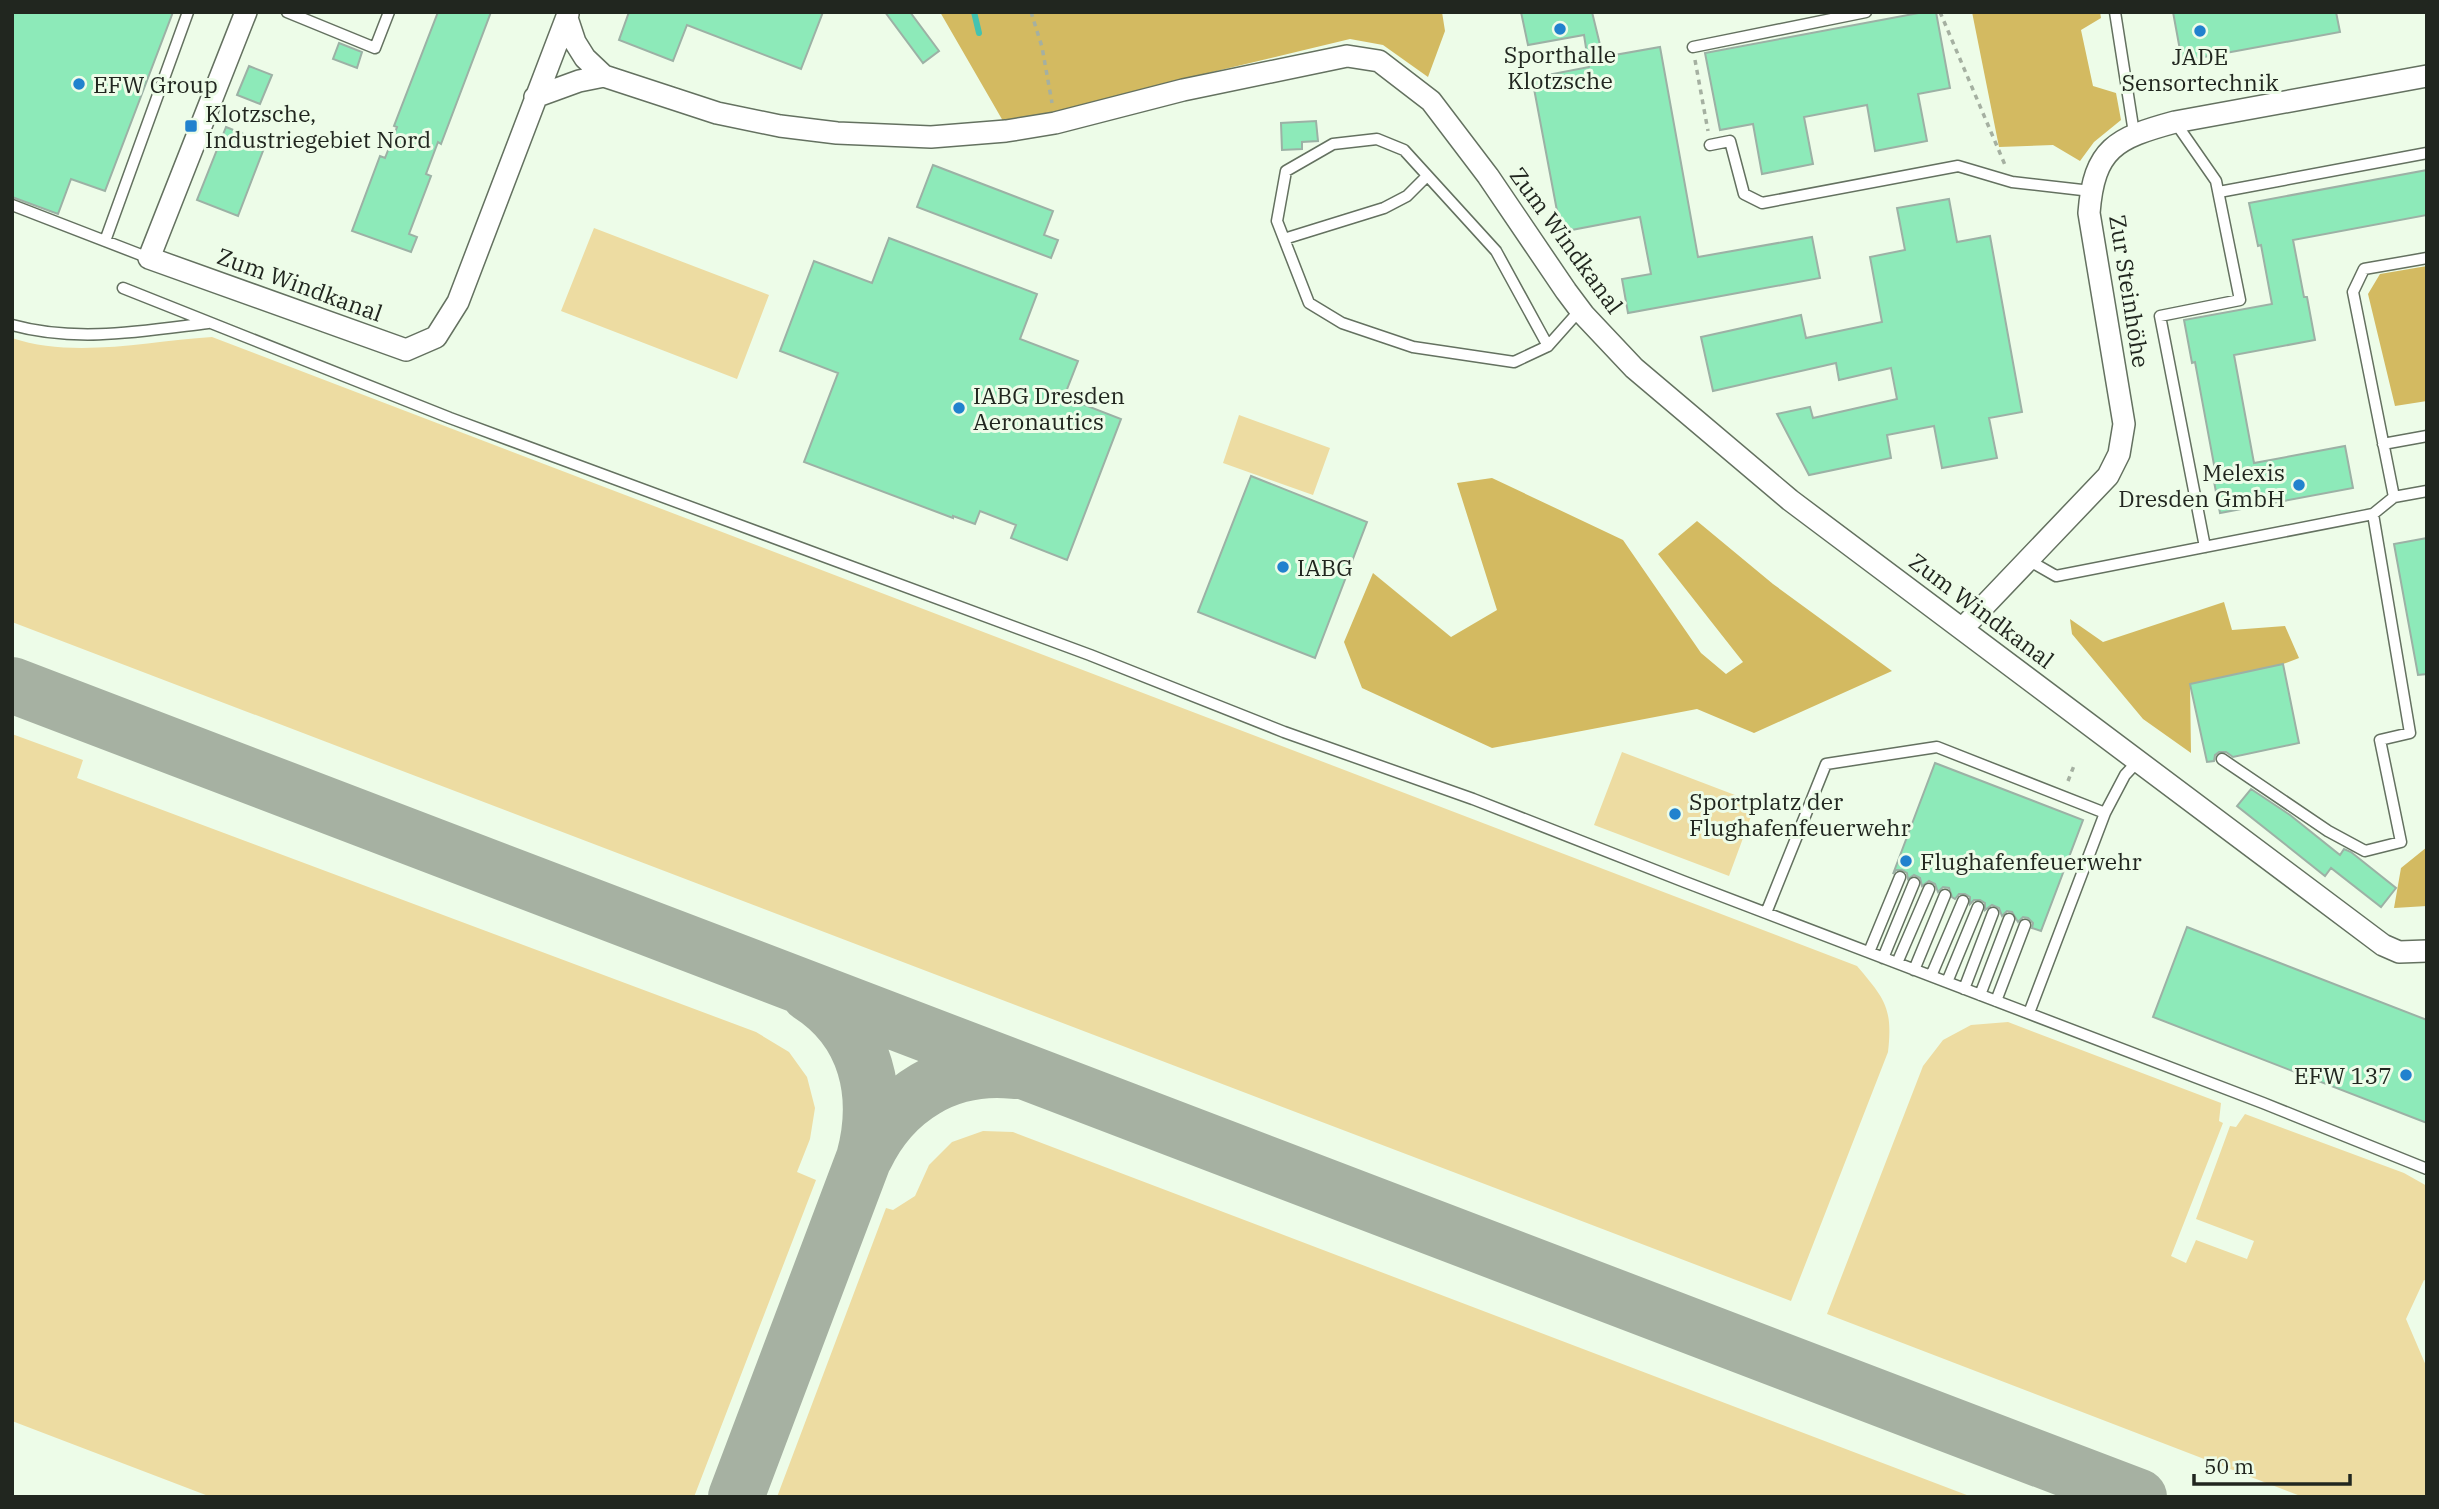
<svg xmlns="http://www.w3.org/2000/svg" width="2439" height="1509" font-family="'IBM Plex Serif',serif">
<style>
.green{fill:#eddca2}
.forest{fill:#d3ba61}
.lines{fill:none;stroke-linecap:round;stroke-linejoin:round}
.stream{stroke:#44c3b0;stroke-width:6}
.taxiway{stroke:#a6b1a2;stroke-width:56}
.building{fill:#8deab9;stroke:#9cb1a5;stroke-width:2}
.lane-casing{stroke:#647160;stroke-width:13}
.street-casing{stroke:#647160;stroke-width:24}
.path{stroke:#a5b0a1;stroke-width:3.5;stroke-dasharray:5 5;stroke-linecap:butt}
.lane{stroke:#fff;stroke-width:10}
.street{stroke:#fff;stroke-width:21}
.poi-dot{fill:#2182ce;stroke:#edfce8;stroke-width:2.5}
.labels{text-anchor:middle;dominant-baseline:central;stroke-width:6;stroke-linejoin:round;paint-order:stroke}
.poi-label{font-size:23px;fill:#21261f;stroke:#edfce8;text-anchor:start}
.street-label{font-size:23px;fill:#21261f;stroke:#edfce8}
</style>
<rect width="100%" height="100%" fill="#edfce8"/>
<path class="green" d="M594,228l175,67 -32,84 -176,-68z
M212,337l1645,629c28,33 36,42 31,86l-97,249 -1779,-679v-247l2,-5 -2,-1v-31c62,21 136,3 200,-1z
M1239,415l91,33 -17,47 -90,-32z
M12,734l71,26 -6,18 679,254 33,20 18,25 8,31 -5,31 -13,33 19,8 -122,317h-483l-199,-76z
M1622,752l134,51 -27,73 -135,-51z
M2008,1022l213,81 -2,18 4,2 -52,133 15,7 10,-23 51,19 7,-18 -58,-22 34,-93 6,1 9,-13 159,59 23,13v95l-3,-1 -18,39 21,49v129h-124l-476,-183 96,-248 20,-26 28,-15z
M983,1131l30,1 959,365h-1195l109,-289 7,2 22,-14 14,-31 23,-23z"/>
<path class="forest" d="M940,12h502l3,19 -17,46 -45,-32 -33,-6 -167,40 -129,35 -51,7z
M1972,12h128l1,6 -20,12 12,56 23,7 5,27 -27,22 -14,19 -27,-16 -54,2z
M2427,266v135l-32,5 -27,-112 12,-20z
M1492,478l131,62 78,113 25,21 17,-12 -85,-108 39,-33 76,63 119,87 -138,62 -57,-24 -205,39 -130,-60 -18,-46 29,-69 78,64 46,-27 -40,-127z
M2224,602l8,28 53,-4 14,32 -16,6 -93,20 1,69 -48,-34 -71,-85 -2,-15 33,23z
M2427,847v59l-33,2 7,-40z"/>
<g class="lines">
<path class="stream" d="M974,12l5,21"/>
<path class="taxiway" d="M12,685l2127,812
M865,1157c28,-59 83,-93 149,-86
M736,1497l128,-339c17,-63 3,-127 -55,-164"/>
</g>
<path class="building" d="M12,12h161l-68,179 -34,-12 -13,35 -46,-17z
M438,12h53l-50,132 -3,-2 -12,32 5,2 -22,58 8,3 -6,15 -59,-21 28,-75 5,2 12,-31 -3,-1z
M629,12h194l-22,57 -114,-44 -14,36 -54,-21z
M885,12h25l29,39 -16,12z
M1521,12h71l11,45 57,-10 38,210 114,-20 8,41 -192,35 -6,-34 29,-5 -11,-57 -79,15 -29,-154 57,-11 -5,-32 -56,10z
M1924,12h12l14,76 -32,6 9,47 -52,10 -8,-46 -63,12 9,47 -51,10 -9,-50 -33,6 -15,-77z
M2173,12h163l4,20 -158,29z
M339,43l23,9 -5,16 -24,-9z
M249,66l23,9 -12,29 -23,-9z
M1316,121l2,20 -16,1v7l-20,1 -1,-27z
M226,127l40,16 -28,73 -41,-16z
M933,165l120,46 -9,24 14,5 -7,18 -134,-51z
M2427,170v45l-134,25 11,57h3l8,43 -81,15 20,108 91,-17 8,42 -133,25 -8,-42 3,-1 -20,-108 -3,1 -8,-43 88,-16 -11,-59 -3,1 -9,-43z
M1949,199l8,43 33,-6 32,176 -33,6 8,40 -55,10 -8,-42 -47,9 4,23 -82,17 -32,-61 33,-7 3,11 84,-19 -6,-31 -52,12 -3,-17 -123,28 -12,-54 100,-22 5,23 76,-16 -12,-65 35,-7 -8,-42z
M889,238l148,56 -17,45 58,22 -14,36 57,22 -54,141 -56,-22 5,-13 -36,-14 -5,13 -22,-8v2l-149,-56 34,-89 -58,-22 34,-90 58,22z
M1251,476l116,46 -52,136 -117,-46z
M2427,538v136l-9,1 -24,-131z
M2283,664l16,79 -66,14 -7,-5h-7l-4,3 -1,6 -7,1 -17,-78z
M1935,763l148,57 -42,111 -9,-3 1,-5 -5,-5 -5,-1 -5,5 -6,-10 -5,-1 -5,5 -3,-8 -7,-3 -7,5v-7l-5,-3h-6l-4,4v-7l-5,-3h-6l-4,5 -3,-2 -3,-9 -6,-1 -5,5 -3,-8 -6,-3 -7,5 -2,-8 -6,-3 -6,4 -1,-6 -5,-3h-6l-3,4z
M2251,789l39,26 50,40 4,-6 7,3 45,36 -15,19 -50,-39 -6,8 -88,-70z
M2187,927l240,93v103l-274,-106z"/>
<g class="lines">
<defs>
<path id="lane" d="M287,12l88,36 14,-36
M2115,12l19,121
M1693,47l173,-35
M2175,122l41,59 24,119 -80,16 45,231
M1710,145l20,-4 14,53 18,9 196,-37 54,16 79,9
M2219,192l208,-39
M12,205l137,53
M1284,239l100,-31 23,-12 20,-20
M105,241l83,-229
M123,288l327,130 640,237 194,77 189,67 212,83 578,221 164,66
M12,325c65,18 131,6 196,-2
M1548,346l-52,-95 -92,-101 -27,-11 -44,5 -47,27 -9,50 32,82 33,20 71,24 101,15 34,-16 32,-36
M2383,444l44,-8
M2394,497l-41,-205 11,-23 63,-11
M2028,560l28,16 317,-62 21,-17 33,-6
M2222,759l106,72 37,20 36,-9 -21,-102 30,-7 -37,-219
M2105,813l20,-38 12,-13
M1766,913l60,-149 111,-17 168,66 -76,200
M1869,952l31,-75
M1883,958l31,-75
M1897,963l32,-74
M1914,970l31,-75
M1931,976l32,-75
M1947,982l31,-75
M1964,989l29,-76
M1980,995l29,-76
M1996,1001l29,-76"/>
<path id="street" d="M246,12l-97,246 257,92 30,-13 22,-35 110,-288
M567,18l8,24 10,16 19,18 113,37 63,13 57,7 94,4 75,-6 49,-8 128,-33 164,-34 32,5 52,40 57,75 78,115 18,24 50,53 156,132 593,445 16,7 28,-1
M535,97l44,-16 25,-5
M1963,628l145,-152 11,-22 5,-30 -35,-211c5,-65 27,-75 86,-91l252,-46"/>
</defs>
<use href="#lane" class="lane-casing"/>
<use href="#street" class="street-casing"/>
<path class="path" d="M1031,12l11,35 10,56
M1940,12l65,153
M1695,60l13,71
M2068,781l7,-18"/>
<use href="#lane" class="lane"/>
<use href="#street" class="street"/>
</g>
<g class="poi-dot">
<circle cx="1560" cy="29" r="7"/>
<circle cx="2200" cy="31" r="7"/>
<circle cx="79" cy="84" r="7"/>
<rect x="184" y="119" width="14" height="14" rx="3.5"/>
<circle cx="959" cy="408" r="7"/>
<circle cx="2299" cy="485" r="7"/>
<circle cx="1283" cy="567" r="7"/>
<circle cx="1675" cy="814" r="7"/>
<circle cx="1906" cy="861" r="7"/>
<circle cx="2406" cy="1075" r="7"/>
</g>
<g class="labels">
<g class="poi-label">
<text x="1560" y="54" text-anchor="middle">Sporthalle<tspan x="1560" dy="26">Klotzsche</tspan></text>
<text x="2200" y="56" text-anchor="middle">JADE<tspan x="2200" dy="26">Sensortechnik</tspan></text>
<text x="93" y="84">EFW Group</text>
<text x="205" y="113">Klotzsche,<tspan x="205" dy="26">Industriegebiet Nord</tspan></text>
<text x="973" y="395">IABG Dresden<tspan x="973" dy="26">Aeronautics</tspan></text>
<text x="2285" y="472" text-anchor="end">Melexis<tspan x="2285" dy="26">Dresden GmbH</tspan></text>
<text x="1297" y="567">IABG</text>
<text x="1689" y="801">Sportplatz der<tspan x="1689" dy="26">Flughafenfeuerwehr</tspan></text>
<text x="1920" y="861">Flughafenfeuerwehr</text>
<text x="2392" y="1075" text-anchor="end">EFW 137</text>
</g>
<g class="street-label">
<text transform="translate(1567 240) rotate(54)">Zum Windkanal</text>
<text transform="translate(300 284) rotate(20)">Zum Windkanal</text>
<text transform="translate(2130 291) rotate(81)">Zur Steinhöhe</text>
<text transform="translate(1982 610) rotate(37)">Zum Windkanal</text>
</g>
</g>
<rect width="2439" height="1509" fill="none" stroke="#21261f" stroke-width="28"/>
<path d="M2194 1474v10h156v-10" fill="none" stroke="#21261f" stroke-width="3.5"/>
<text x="2204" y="1474" font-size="21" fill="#21261f" stroke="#edfce8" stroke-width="5" paint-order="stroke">50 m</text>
</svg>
